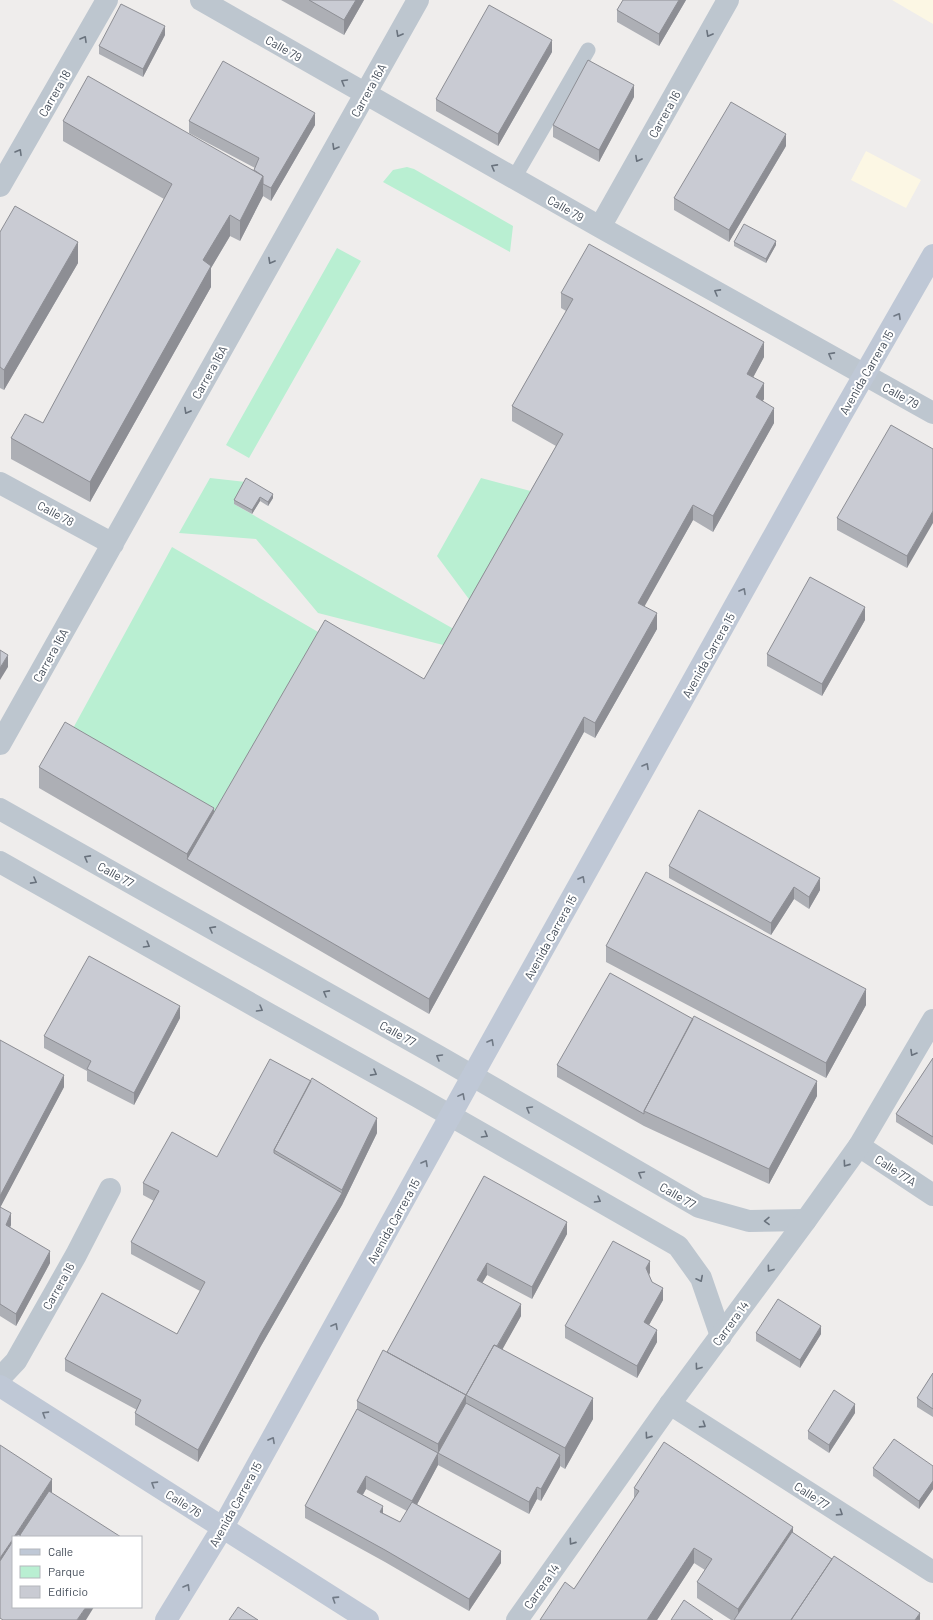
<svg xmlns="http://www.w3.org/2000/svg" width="933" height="1620" font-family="Barlow,sans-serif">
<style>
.commercial{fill:#fcf7e4}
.green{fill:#b9efd2}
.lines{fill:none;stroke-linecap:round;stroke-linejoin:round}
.service{stroke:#bdc6cf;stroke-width:15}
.minor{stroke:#bdc6cf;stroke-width:22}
.tertiary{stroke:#bdc6cf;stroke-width:22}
.secondary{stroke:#bfc8d6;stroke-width:22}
.wall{fill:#adafb5;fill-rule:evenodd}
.shaded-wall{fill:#8d8e94}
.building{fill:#c9cbd3;stroke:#8d8e94}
.oneway{stroke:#69727d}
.oneway2{stroke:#707985}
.labels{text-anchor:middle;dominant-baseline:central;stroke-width:4;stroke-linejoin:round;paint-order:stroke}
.street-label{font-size:12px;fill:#454e5a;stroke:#fff}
</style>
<rect width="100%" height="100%" fill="#efedec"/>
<path class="commercial" d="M892,0h41v24z
M866,151l55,29 -15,28 -55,-28z"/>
<path class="green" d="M407,167l7,2 99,57 -3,26 -127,-70 10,-12z
M337,248l24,13 -112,197 -23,-13z
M210,478l36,4 -12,22 225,128 -8,15 -133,-34 -62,-74 -77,-6z
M481,478l57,15 -64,113 -37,-50z
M172,547l153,89 -111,192 -149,-85z"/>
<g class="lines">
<path class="service" d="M514,178l74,-128"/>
<path class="minor" d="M201,0l399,227 333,186
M0,186l107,-186
M600,227l128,-227
M0,483l113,61
M0,744l418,-744
M0,809l440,248 259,150 50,14 57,-1
M0,862l269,152 149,83 260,149 23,32 20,58
M859,1146l74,49
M0,1378l16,-17 60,-106 34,-66
M670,1404l263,168"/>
<path class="tertiary" d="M517,1620l153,-216 136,-184 53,-74 74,-126"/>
<path class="secondary" d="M0,1386l368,234
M166,1620l57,-93 261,-472 355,-636 94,-164"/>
</g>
<path class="wall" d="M281,0h83l-20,35z
M686,0l-27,46 -42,-24v-12z
M165,35l-22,42 -44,-23v-8z
M552,52l-54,94 -62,-35v-12z
M634,97l-35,65 -46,-25v-12z
M63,121l191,49 1,-2 -66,-35v-12l126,4 -44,76 -8,-5 -23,45 -10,-5 -19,32v19l-121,215 -79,-43v-21l32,-15 121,-224 -101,-58z
M786,146l-57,96 -55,-32v-12z
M0,232l78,31 -74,127 -4,-2z
M734,242l42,3 -10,18 -32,-17z
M561,293l203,64 -11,20 11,22 -2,2 12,22 -61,109 -20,-12 -49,86 13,23 -62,109 -11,-6 -155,282 -390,-226v-21l175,46 210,-134 132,-233 -44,-25v-15l54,-95 -5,-3z
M933,449l-26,119 -70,-38v-12z
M246,478l27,20 -5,8 -8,-5 -8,13 -18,-10v-4z
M865,620l-43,76 -55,-30v-12z
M669,866l151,24 -11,19 -15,-10 -23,36 -102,-57z
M606,946l260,59 -40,73 -220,-116z
M180,1018l-46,87 -47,-24v-10l-43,-23v-12z
M693,1019l124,77 -48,88 -125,-58 -87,-49v-12z
M0,1040l64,47 -64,120 11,18 -1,2 40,36 -34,63 -16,-10z
M933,1058v87l-37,-23v-8z
M377,1133l-35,72 -81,141 -63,116 -63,-37v-12l2,-3 -72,-39v-12l112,-25 23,-43 -69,-37v-12l23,-41 -11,-6v-12l74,-26z
M484,1176l83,58 -35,65 -45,-24 -5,8 39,33 -19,33 91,70 -28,50 -5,-3 -19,35 -4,-2 -8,15 -91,-49 -21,39 84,59 -32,48 -84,-49 -80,-44v-12l52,-97v-8l30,-49zM366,1489l41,22 -7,11 -17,-9 -20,-18z
M650,1273l-1,2 3,7 11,18 -14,25 8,17 -20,36 -72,-40v-12z
M756,1333l65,1 -21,34 -44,-27z
M933,1373v44l-16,-10v-9z
M855,1413l-26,40 -21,-14v-8z
M933,1466v23l-14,20 -46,-33v-8z
M634,1488l159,45 127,87h-189l-34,-22v-16l8,-12 -11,-7 -37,57h-117l34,-31 60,-90z"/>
<path class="shaded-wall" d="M356,0h8l-20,35v-15z
M679,0h7l-27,46v-12z
M165,26v9l-22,42v-8z
M552,40v12l-54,94v-12z
M634,85v12l-35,65v-12z
M315,113v12l-44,76v-13z
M786,134v12l-57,96v-12z
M263,176v20l-23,45v-20z
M230,215v21l-19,32v19l-121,215v-20l113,-222z
M776,241v4l-10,18v-4z
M78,242v21l-74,127v-20z
M764,342v15l-17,32v-15z
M764,383v16l-8,14v-16z
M774,408v15l-61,109v-16z
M273,494v4l-5,8v-4z
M260,497v4l-8,13v-4z
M693,505v15l-55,98v-15z
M933,511v12l-26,45v-12z
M865,607v13l-43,76v-12z
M657,613v16l-62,109v-15z
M8,655v12l-8,13v-12z
M584,717v15l-155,282v-15z
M214,808v20l-27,31v15v-20z
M820,878v12l-11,19v-12z
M794,887v12l-23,36v-12z
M866,989v16l-40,73v-15z
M180,1006v12l-46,87v-12z
M64,1075v12l-64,121v-12z
M817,1081v15l-48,88v-15z
M377,1118v15l-35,72v-15z
M342,1193v12l-81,141 -63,116v-12l63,-117z
M11,1213v12l-5,12v-12z
M567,1222v12l-35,65v-12z
M50,1251v12l-34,63v-12z
M650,1261v12l-4,7v-12z
M487,1263v12l-10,17v-12z
M663,1288v12l-19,34v-12z
M521,1304v12l-46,83 -6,-2z
M821,1326v8l-21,34v-8z
M657,1330v12l-20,36v-12z
M466,1395v20l-28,38v12l-26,49v-13l26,-48v-9z
M593,1398v21l-28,50v-21z
M855,1404v9l-26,40v-8z
M560,1455v12l-19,34v-12z
M366,1476v13l-9,15v-12z
M52,1479v15l-28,43h-10z
M933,1481v8l-14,20v-8z
M537,1487v12l-8,15v-12z
M383,1506v12l-3,-6z
M793,1527v15l-55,78v-11z
M13,1539v15l-13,20v-16z
M694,1548v15l-37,57h-10z
M501,1551v12l-32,48v-12z
M86,1607h8l-8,13h-9z
M920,1613v7h-5z"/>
<path class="building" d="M309,0h47l-12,20z
M623,0h56l-20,34 -42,-24z
M121,4l44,22 -22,43 -44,-23z
M489,5l63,35 -54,94 -62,-35z
M588,60l46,25 -35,65 -46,-25z
M223,61l92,52 -44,75 -8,-4v-8l-9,-6 5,-12 -70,-37z
M88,76l175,100 -23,45 -10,-6 -27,45 8,6 -121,216 -79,-44 14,-24 18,9 129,-239 -109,-63z
M731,102l55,32 -57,96 -55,-32z
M15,206l63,36 -74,128 -4,-3v-135z
M744,224l32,17 -10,18 -32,-17z
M589,244l175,98 -17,32 17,9 -8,14 18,11 -61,108 -20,-11 -55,98 19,10 -62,110 -11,-6 -155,282 -242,-140 138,-239 99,59 139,-245 -51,-28 61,-107 -12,-6z
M891,425l42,24v62l-26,45 -70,-38z
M246,478l27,16 -5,8 -8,-5 -8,13 -18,-10z
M810,577l55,30 -43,77 -55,-30z
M0,650l8,5 -8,13z
M65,722l149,86 -27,46 -148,-87z
M699,810l121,68 -11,19 -15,-10 -23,36 -102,-57z
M646,872l220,117 -40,74 -220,-117z
M89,956l91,50 -46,87 -47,-24 4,-8 -47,-25z
M610,973l83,46 -49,92v3l-87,-49z
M694,1016l123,65 -48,88 -125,-58z
M0,1040l64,35 -64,121z
M933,1058v79l-37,-23z
M270,1059l41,22 -37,69v3l68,40 -81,140 -63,117 -63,-37 6,-13 -76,-41 37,-66 75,41 28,-52 -74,-40 28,-51 -16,-8 29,-51 45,25z
M312,1078l65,40 -35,72 -68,-40z
M484,1176l83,46 -35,65 -45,-24 -10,17 44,24 -24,42 -3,-1 -28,50 -79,-43z
M0,1207l11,6 -5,12 44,26 -34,63 -16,-10z
M613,1241l37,20 -4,7 6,14 11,6 -19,34 13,8 -20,36 -72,-40z
M778,1299l43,27 -21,34 -44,-27z
M494,1345l99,53 -28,50 -99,-53 -28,49 -81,-43 26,-51 83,45z
M933,1373v36l-16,-11z
M834,1390l21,14 -26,41 -21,-14z
M466,1403l94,52 -19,34 -4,-2 -8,15 -91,-49z
M357,1409l81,44 -26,48 -46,-25 -9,16 26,14 -3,6 20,10 12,-20 89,49 -32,48 -84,-49 -80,-44z
M894,1439l39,27v15l-14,20 -46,-33z
M664,1442l129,85 -55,82 -41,-27 15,-23 -18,-11 -47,72h-107l25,-38 9,7 65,-98 -5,-3z
M0,1445l52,34 -38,58h-1v2l-13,19z
M49,1491l72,46h-99l-2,-2z
M792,1532l40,27 -41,61h-57z
M18,1534l4,3h-6z
M13,1541v66h73l-9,13h-74l-3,-2v-57z
M834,1556l86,57 -5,7h-124z
M684,1600l29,20h-42z
M238,1607l20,13h-29z"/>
<defs><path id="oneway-chevron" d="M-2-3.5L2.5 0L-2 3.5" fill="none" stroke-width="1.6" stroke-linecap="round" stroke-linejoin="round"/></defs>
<g class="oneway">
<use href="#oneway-chevron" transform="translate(399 34) rotate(119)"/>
<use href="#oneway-chevron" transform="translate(709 34) rotate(119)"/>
<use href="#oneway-chevron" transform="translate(84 39) rotate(-60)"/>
<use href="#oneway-chevron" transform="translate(344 82) rotate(-150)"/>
<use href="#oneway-chevron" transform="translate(335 147) rotate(120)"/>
<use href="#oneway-chevron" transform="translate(19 152) rotate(-60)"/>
<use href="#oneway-chevron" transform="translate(638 159) rotate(119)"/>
<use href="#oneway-chevron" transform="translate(494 167) rotate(-151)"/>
<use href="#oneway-chevron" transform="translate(271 261) rotate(119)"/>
<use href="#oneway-chevron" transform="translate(717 292) rotate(-151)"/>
<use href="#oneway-chevron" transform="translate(831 355) rotate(-151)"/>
<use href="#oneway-chevron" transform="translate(187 411) rotate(119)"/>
<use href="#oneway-chevron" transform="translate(87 858) rotate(-151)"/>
<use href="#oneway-chevron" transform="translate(34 881) rotate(29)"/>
<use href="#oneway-chevron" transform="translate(212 929) rotate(-151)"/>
<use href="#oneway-chevron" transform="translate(147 945) rotate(30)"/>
<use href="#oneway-chevron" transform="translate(326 993) rotate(-151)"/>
<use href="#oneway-chevron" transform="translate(260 1009) rotate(30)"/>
<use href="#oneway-chevron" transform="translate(913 1053) rotate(120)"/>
<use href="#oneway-chevron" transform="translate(439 1057) rotate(-150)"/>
<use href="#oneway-chevron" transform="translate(374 1073) rotate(29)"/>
<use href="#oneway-chevron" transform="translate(529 1109) rotate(-150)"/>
<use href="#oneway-chevron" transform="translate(485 1135) rotate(30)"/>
<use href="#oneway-chevron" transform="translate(846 1164) rotate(125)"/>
<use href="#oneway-chevron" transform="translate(641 1174) rotate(-150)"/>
<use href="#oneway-chevron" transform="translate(598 1200) rotate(30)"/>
<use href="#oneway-chevron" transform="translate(767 1221) rotate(179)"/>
<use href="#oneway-chevron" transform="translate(770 1269) rotate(126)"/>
<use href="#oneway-chevron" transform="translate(700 1279) rotate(63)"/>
<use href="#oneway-chevron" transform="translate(698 1367) rotate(126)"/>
<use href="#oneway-chevron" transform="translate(703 1425) rotate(33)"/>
<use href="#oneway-chevron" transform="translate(648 1436) rotate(125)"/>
<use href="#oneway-chevron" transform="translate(840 1513) rotate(33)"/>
<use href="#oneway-chevron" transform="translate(572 1542) rotate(125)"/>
</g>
<g class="oneway2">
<use href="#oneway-chevron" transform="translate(898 316) rotate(-60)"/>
<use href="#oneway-chevron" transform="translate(743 591) rotate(-61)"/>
<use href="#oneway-chevron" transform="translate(646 766) rotate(-61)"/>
<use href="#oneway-chevron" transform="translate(582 879) rotate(-61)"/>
<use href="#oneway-chevron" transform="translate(491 1042) rotate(-61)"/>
<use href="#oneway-chevron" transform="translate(462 1096) rotate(-62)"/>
<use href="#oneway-chevron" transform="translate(425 1163) rotate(-61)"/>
<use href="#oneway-chevron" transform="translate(335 1326) rotate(-61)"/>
<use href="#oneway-chevron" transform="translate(45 1414) rotate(-148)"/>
<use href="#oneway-chevron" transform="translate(272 1440) rotate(-61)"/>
<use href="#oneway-chevron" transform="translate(154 1484) rotate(-148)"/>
<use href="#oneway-chevron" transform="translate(187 1587) rotate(-59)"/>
<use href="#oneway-chevron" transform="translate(335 1599) rotate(-147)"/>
</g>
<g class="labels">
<g class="street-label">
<text transform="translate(284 48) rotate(30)">Calle 79</text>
<text transform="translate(368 90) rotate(-61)">Carrera 16A</text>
<text transform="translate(54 93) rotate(-60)">Carrera 18</text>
<text transform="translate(664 114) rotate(-61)">Carrera 16</text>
<text transform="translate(566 208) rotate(30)">Calle 79</text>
<text transform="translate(209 372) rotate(-61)">Carrera 16A</text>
<text transform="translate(866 372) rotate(-60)">Avenida Carrera 15</text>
<text transform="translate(901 395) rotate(29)">Calle 79</text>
<text transform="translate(56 513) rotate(28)">Calle 78</text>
<text transform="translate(50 655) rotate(-61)">Carrera 16A</text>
<text transform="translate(708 655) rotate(-61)">Avenida Carrera 15</text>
<text transform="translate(116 874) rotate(29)">Calle 77</text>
<text transform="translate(550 937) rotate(-61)">Avenida Carrera 15</text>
<text transform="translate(398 1033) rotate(29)">Calle 77</text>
<text transform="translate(896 1170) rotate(33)">Calle 77A</text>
<text transform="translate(678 1195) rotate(30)">Calle 77</text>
<text transform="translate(393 1221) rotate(-61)">Avenida Carrera 15</text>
<text transform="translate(58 1286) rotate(-61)">Carrera 16</text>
<text transform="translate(730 1323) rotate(-54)">Carrera 14</text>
<text transform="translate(812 1495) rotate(33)">Calle 77</text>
<text transform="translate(184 1503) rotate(32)">Calle 76</text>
<text transform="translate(235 1504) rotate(-61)">Avenida Carrera 15</text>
<text transform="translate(541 1586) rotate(-55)">Carrera 14</text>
</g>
</g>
<rect x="12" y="1536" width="130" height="72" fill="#ffffff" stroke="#b5b8bd"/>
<rect x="20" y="1549" width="20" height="6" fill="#bfc8d6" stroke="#b5b8bd"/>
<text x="48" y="1556" font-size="12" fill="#454e5a">Calle</text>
<rect x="20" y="1566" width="20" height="12" fill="#b9efd2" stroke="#b5b8bd"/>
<text x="48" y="1576" font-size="12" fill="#454e5a">Parque</text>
<rect x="20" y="1586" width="20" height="12" fill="#c9cbd3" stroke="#b5b8bd"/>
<text x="48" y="1596" font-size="12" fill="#454e5a">Edificio</text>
</svg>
